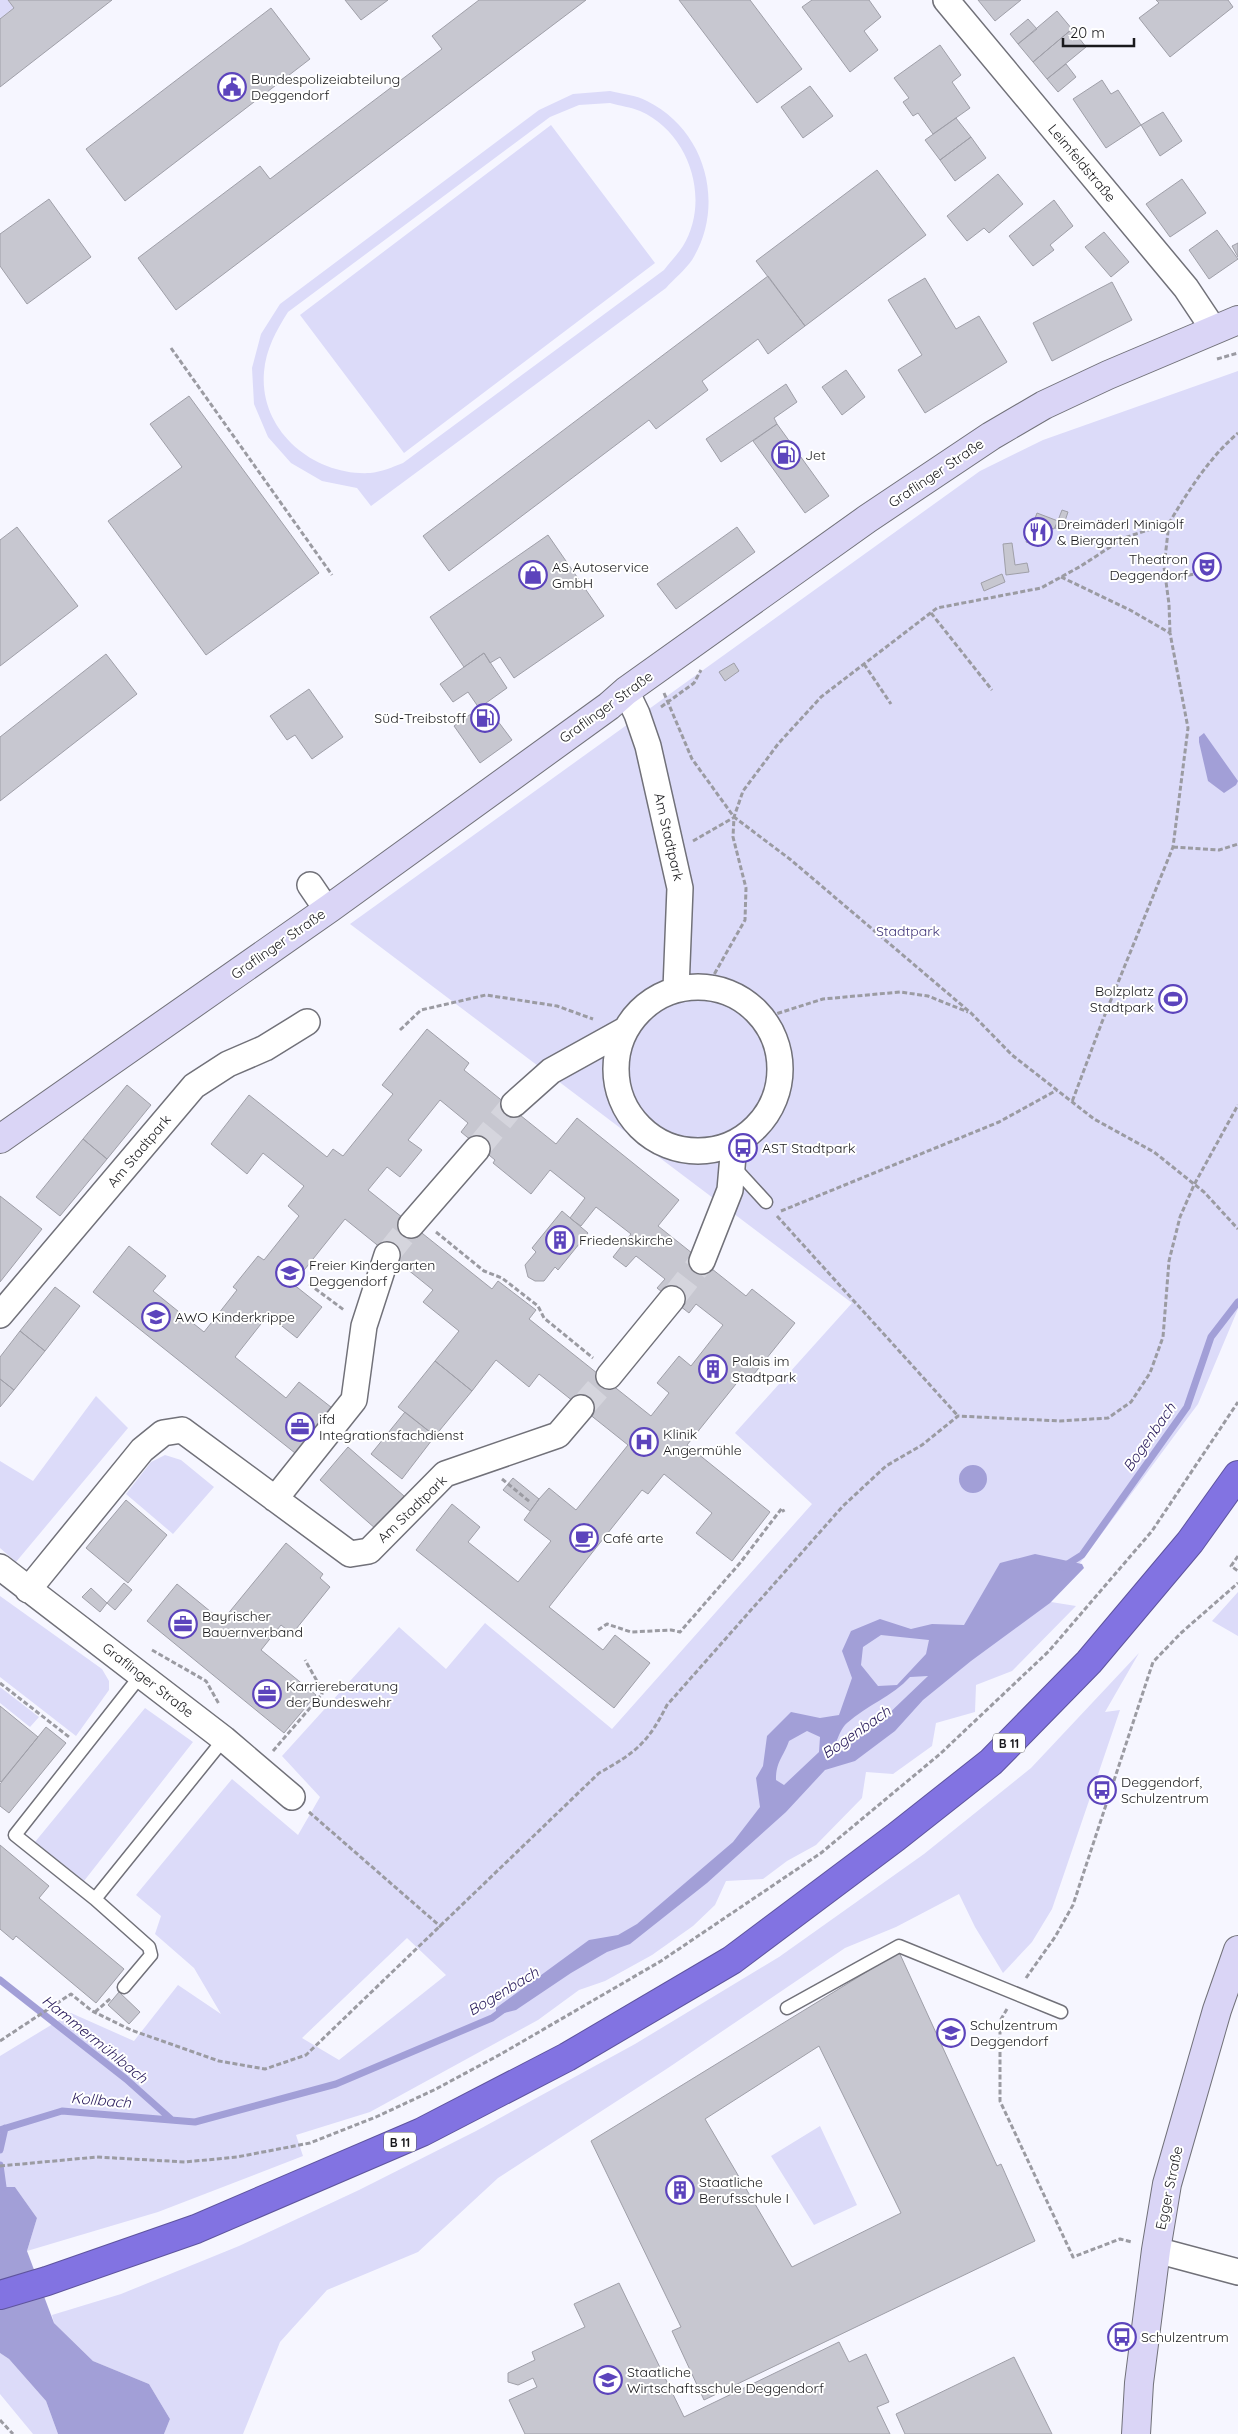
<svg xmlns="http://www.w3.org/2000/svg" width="1238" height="2434" font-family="Quicksand,sans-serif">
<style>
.green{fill:#dcdbf9;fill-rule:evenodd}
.water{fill:#a29fd7;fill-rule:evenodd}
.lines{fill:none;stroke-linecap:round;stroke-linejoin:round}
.stream{stroke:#a29fd7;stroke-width:7}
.building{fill:#c7c7d0;stroke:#9f9fa8;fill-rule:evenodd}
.street-tunnel{stroke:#d5d5dd;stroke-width:25;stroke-dasharray:25 12;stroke-linecap:butt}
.lane-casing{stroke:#717179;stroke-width:15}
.street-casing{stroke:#717179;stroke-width:28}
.secondary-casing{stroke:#717179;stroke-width:30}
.highway-casing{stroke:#5e549d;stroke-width:30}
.path{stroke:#9b9ba2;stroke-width:3;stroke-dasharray:5 2.5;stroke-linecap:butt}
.lane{stroke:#fff;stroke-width:12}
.street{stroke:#fff;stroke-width:25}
.secondary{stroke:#dad5f6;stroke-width:28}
.highway{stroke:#8273e2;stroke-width:28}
.labels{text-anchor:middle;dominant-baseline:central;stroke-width:4;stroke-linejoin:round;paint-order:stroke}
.shield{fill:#fff;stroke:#5f5f61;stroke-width:1}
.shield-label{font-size:12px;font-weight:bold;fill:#1a1a1d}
.poi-label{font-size:14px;fill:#1a1a1d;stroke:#fff;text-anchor:start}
.street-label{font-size:14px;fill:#1a1a1d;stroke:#fff}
.park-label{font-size:14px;fill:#41367a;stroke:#fff}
.water-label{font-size:15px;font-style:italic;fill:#281a5b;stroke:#fff}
</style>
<rect width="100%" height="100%" fill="#f6f6ff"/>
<path class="green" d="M0,0h8l6,8 -14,11z
M610,91c12,3 26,4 37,10 59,29 79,104 45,159 -7,10 -18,19 -26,28l-295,218 -14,-18 -35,-7 -31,-18 -23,-26 -14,-33 -2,-36 9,-34 19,-30 259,-194 34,-16zM610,103c10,3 21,4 30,8 50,22 71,89 43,135 -5,8 -13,16 -19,24l-261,193c-10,4 -22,9 -33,10 -56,3 -111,-42 -106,-101 2,-23 12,-41 24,-60l262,-195 29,-12z
M551,125l104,138 -251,190 -104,-138z
M1238,371v938l-40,95 -147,198 25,4 -64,65 -36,14 -1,27 -39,11 -4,23 -39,28 -27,-2 -4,26 -46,47 -29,16 -24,18 -37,2 -11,24 -22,21 -41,29 -47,26 -26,9 -41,30 -168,92 -74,23 7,21 -145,56 -131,39 10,-33 -22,-31h-15v-131l71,-43 63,28 44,-56 43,29 -27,-46 -39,-34 6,-18 -25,-21 96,-116 66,56 22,-38 -38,-41 117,-129 47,42 39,-46 127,106 200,-225 -77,-71 117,-130 -502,-379 630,-453 63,-31zM407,1938l39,37 -107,85 -37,-22z
M96,1396l32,32 -112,134 -16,-14v-87l33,20z
M165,1455l16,5 33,27 -41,47 -47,-40 25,-32z
M1238,1592v44l-26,-15z
M0,1596l102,73 7,12v9l-33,46 -76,-59z
M1139,1653l-34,59 15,-2 -68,199 -20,33 -29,31 -28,-46 -16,-33 -63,33 -51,21 -177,120 -170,110 -80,74 -91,38 -47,52 -37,92h-79l6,-15 -21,-35 -56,-23 -39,-38 -2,-8 69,-21 118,-48 120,-56 117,-59 159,-87 144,-87 145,-103 107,-86z
M0,1687l39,30 -9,10 -30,-24z
M145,1708l48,34 -109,139 -49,-39z
M820,2126l37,79 -43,20 -43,-69z
M0,2353l9,6 37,42 12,33h-25l-33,-40z"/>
<path class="water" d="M1204,733l34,48 -2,4 -12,8 -16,-12 -9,-39v-5z
M959 1479a14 14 0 1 1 28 0a14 14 0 1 1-28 0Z
M1035,1554l47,10 2,4 -34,35 -79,58 -48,39 -28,31 -40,30 -30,9 -39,42 -79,71 -77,61 -23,8 -36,21 -55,37 -20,5v-7l93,-68 29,-5 19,-11 96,-82 27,-35 -4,-29 7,-12 4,-30 24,-24 29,6 19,-3 13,-37 -10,-27 9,-20 29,-12 31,10 21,-5 32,1 36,-62zM881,1635l48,5 -3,14 -29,31 -19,1 -17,-21 2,-18zM928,1676l-47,45 -40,24 -5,-2c2,-6 6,-16 11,-20 20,-18 46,-27 63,-46zM807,1731l13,6 -1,15 -35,33 -8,-5c0,-19 7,-22 13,-39z
M0,2187h15l22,31 -10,33 27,72 39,38 56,23 21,35 -6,15h-106l-12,-33 -37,-42 -9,-6z"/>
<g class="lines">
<path class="stream" d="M1063,1567l19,-12 105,-148 24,-70 27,-35
M0,1980l126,99 46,41
M0,2130l62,-19 133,11 141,-38 156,-66 11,-8
M0,2150l5,-22
M0,2165l3,22"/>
</g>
<path class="building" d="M8,0h104l-112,87v-68l14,-11z
M345,0h43l-27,20z
M479,0h107l-410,310 -38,-52 122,-92 10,13 172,-130 -10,-13z
M679,0h71l52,69 -45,34z
M812,0h57l12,17 -17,14 14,19 -28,22 -48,-65z
M978,0h43l-26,21z
M1156,0h72l5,7 -63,50 -31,-39 20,-15z
M271,8l39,51 -185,142 -39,-52z
M1057,11l15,18 -39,33 -15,-18z
M1028,19l9,10 -19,15 -8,-10z
M1072,29l14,18 -39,32 -14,-17z
M940,45l21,30 -9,7 18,26 -37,26 -15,-21 -5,3 -10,-14 6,-4 -15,-20z
M1066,64l10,13 -18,15 -11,-13z
M1102,80l9,14 7,-4 23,35 -35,23 -33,-49z
M810,86l23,30 -30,22 -22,-31z
M1163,112l19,29 -22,15 -19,-31z
M956,118l15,19 -31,23 -15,-20z
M971,137l15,21 -31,23 -15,-21z
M877,170l49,65 -121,91 -49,-65z
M998,174l25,30 -34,29 -5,-5 -17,13 -20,-25z
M1182,179l24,34 -36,24 -24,-33z
M49,199l42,58 -64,47 -27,-38v-32z
M1054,200l19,26 -23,19 4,5 -21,16 -24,-30z
M1217,230l21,29 -29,20 -20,-29z
M1104,232l25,30 -18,15 -26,-30z
M1238,243v14l-6,-11z
M768,276l37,50 -37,28 -10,-15 -56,42 6,9 -52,39 -7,-9 -200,151 -26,-35z
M925,278l31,51 23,-13 28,46 -82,51 -27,-43 24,-15 -34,-55z
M1112,282l20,38 -80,41 -19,-38z
M846,370l19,27 -23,18 -20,-28z
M786,384l11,18 -23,16 3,6 -56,38 -15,-23z
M189,396l130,177 -113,82 -98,-134 74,-54 -32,-43z
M777,424l52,72 -24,17 -52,-72z
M1062,510l6,2 -6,18 -7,-2z
M1037,513l21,8 -4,8 -11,-4 -8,20 -9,-3z
M1042,526l6,2 -6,18 -7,-2z
M17,527l61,79 -78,60v-126z
M737,527l18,25 -79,57 -19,-25z
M548,535l56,81 -90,62 -14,-21 -10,6 -6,-10 -20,14 -34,-50z
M1012,543l3,22 12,-2 2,9 -23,3 -3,-31z
M1002,574l3,8 -21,9 -3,-8z
M484,653l23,35 -28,20 -11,-16 -15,10 -13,-18z
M106,654l31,40 -137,107v-64z
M734,663l5,8 -14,10 -6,-9z
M309,689l34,48 -31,22 -17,-24 -8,5 -17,-24z
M485,704l27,36 -32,23 -26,-37z
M427,1029l42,34 -5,7 92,74 21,-26 102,82 -21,26 88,70 6,-7 43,34 -45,56 -6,-5 -57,71 83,67 -38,49 -36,-28 16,-20 -48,-39 -16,20 -6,-4 -93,117 54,43 12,-15 35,28 -36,45 -198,-158 36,-46 28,23 -12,15 50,40 33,-41 -27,-21 15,-21 10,-11 27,22 52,-65 -89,-71 -10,13 -33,-27 -24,31 -37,-30 24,-30 -36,-29 10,-12 -88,-71 -52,65 29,23 -25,31 -29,-23 -33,42 51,41 13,-16 37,29 -36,46 -207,-165 36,-46 37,30 -13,15 51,41 33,-42 -4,-3 25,-31 6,4 35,-44 -11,-10 16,-20 -41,-33 -16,21 -36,-30 38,-49 78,62 6,-8 10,7 50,-62 -11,-9zM440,1100l28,23 -7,9 34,28 -2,3 38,31 19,-24 35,28 -15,20 5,4 6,4 15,-19 35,27 -18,23 13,10 10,-11 29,23 -8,9 32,25 7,-9 27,21 -32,41 -12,-10 -22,27 12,10 -18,23 -122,-97 7,-9 -38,-29 -6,8 -124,-99 19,-23 13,10 22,-27 -14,-10z
M127,1085l24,20 -44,54 -24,-20z
M83,1139l24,20 -47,57 -24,-19z
M0,1196l42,33 -42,53z
M562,1211l26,22 -30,37 -3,-3 -11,14h-9l-7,-4 -3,-12 11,-13 -4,-4z
M55,1287l25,19 -35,45 -25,-20z
M20,1331l25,20 -31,39 -14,-11v-22z
M435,1361l37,30 -37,45 -37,-29z
M0,1379l14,11 -14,17z
M405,1412l30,24 -33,43 -31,-25z
M348,1447l56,49 -28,33 -56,-49z
M513,1478l26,21 -9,12 -27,-21z
M126,1500l41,35 -39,48 -42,-35z
M286,1543l37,31 -3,4 10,9 -38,47 -11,-9 -20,25 55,45 -32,38 -137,-112 30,-37 45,37z
M124,1583l8,7 -17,20 -8,-7z
M91,1588l16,15 -7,9 -18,-15z
M0,1706l38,31 -37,45 -1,-1z
M46,1727l20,16 -57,70 -9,-7v-22z
M0,1845l49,41 -10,12 85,71 -28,34 -80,-67 -3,4 -13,-11z
M899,1952l98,214 4,-2 34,77 -331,159 -32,-69 9,-4 -90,-186zM819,2046l82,167 -109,54 -87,-148z
M119,1992l21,20 -11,12 -21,-19z
M619,2283l65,134 155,-75 10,20 17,-8 23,48 -12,5 13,27h-365l-16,-34 28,-13 -4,-9 -15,7 -10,-3v-9l27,-13 -3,-8 53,-25 -11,-23z
M1014,2357l38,77h-147l-9,-20z"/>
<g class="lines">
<path class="street-tunnel" d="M477,1149l37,-45
M387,1255l24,-30
M672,1299l30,-38
M581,1408l28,-32"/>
<defs>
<path id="lane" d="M733,1166l33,36
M95,1899l129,-160
M124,1987l27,-32 -2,-8 -54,-48 -80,-64 126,-160
M787,2008l112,-62 162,66"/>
<path id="street" d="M946,0l240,288 28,42
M626,691l11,23 11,32 32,142 -4,101
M310,885l17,25
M616 1069a82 82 0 1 1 164 0a82 82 0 1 1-164 0Z
M514,1104l37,-33 74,-41
M411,1225l66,-76
M702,1261l28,-71 4,-46
M0,1315l194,-229 34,-22 37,-16 42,-26
M609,1376l63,-77
M275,1499l79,-99 10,-74 23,-71
M0,1567l224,172 68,58
M28,1590l114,-140 21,-17 19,-3 168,124 19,-3 76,-77 113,-39 23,-27
M1156,2250l82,22"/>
<path id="secondary" d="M0,1139l330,-231 279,-202 17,-15 241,-172 124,-83 53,-31 64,-30 130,-55
M1136,2434l3,-51 17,-133 11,-66 50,-174 21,-60"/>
<path id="highway" d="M0,2295l47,-14 149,-52 226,-97 145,-75 165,-97 164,-123 95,-75 98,-100 101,-120 48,-67"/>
</defs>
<use href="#lane" class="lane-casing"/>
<use href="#street" class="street-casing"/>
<use href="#secondary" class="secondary-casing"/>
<use href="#highway" class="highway-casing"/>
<path class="path" d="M171,348l161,227
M1217,359l21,-6
M1169,523l-5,44 5,37 1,29
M1061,577l69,33 40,23 18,95 -15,119 -71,175 -30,80
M1166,579l29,-5
M931,613l61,77
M864,664l27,40
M664,693l28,66 42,58 57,43 180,153 41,42 82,64 60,33 50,40 34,37
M661,707l33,-24 7,-13
M693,841l40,-23
M1173,847l46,3 19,-6
M707,987l38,-67 1,-32 -13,-51 1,-20 9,-26 35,-47 43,-47 116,-89 104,-20 40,-22 43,-28 45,-15c20,-33 40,-65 69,-90
M763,1018l60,-19 77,-7 28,4 40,16
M400,1030l21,-20 65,-15 71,11 36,13
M781,1211l218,-89 58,-32
M777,1216l181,200
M436,1232l48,39 18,7 36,28 6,12 49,40
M309,1284l35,26
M502,1479l28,23
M1238,1556l-7,10 7,5
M598,1630l9,-6 24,8 40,-2 9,2 60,-69 42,-55 2,4
M152,1650l54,31 13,23
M0,1683l69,54
M273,1751l49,-57 -1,-6 -16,-28
M1102,1790l8,3
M309,1812l132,115
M1026,1978l29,-41 18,-32 80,-243 28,-29 57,-50
M1007,2009l-7,12v80l73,156 47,-18 12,3
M95,2012l16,-14
M0,2041l71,-47 21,17 39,19 88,31 46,8 41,-14 293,-282c36,-20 49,-30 68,-68l176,-199 43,-40 36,-21 36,-29 102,5 48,-3 23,-16 19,-29 13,-36 6,-76 11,-44 14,-32 44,-80
M0,2166l97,-9 88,5 52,-5 73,-14 66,-26 60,-28 65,-35 160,-93 160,-108 119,-99 109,-103 103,-120 86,-129
M0,2420l13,14"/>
<use href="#lane" class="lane"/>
<use href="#street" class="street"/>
<use href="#secondary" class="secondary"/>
<use href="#highway" class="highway"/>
</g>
<defs>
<symbol id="civic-ring" viewBox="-11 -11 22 22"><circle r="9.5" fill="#fff" stroke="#5c44bc" stroke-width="1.5"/><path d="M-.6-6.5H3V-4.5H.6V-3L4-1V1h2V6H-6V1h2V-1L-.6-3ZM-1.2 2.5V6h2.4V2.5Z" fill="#5c44bc"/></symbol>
<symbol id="fuel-ring" viewBox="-11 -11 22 22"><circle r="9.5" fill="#fff" stroke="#5c44bc" stroke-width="1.5"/><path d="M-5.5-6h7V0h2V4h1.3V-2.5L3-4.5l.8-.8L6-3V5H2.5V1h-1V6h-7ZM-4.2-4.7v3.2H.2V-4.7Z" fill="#5c44bc"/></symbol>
<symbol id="restaurant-ring" viewBox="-11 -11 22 22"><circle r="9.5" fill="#fff" stroke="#5c44bc" stroke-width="1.5"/><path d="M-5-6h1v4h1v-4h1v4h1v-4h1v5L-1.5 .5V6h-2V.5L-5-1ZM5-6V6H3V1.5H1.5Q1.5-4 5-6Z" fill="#5c44bc"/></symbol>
<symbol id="theatre-ring" viewBox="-11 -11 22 22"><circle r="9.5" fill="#fff" stroke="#5c44bc" stroke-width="1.5"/><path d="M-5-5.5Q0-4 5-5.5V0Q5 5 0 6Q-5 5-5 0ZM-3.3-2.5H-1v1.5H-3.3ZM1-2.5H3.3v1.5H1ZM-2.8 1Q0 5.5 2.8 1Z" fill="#5c44bc"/></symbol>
<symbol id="shop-ring" viewBox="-11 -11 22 22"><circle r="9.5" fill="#fff" stroke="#5c44bc" stroke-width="1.5"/><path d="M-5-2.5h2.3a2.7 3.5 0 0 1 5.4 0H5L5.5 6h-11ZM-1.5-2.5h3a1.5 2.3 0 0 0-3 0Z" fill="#5c44bc"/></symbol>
<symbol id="stadium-ring" viewBox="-11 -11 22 22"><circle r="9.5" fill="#fff" stroke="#5c44bc" stroke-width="1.5"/><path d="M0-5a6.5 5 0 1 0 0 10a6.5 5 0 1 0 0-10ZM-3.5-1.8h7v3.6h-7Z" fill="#5c44bc"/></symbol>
<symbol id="bus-ring" viewBox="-11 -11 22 22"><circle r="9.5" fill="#fff" stroke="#5c44bc" stroke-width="1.5"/><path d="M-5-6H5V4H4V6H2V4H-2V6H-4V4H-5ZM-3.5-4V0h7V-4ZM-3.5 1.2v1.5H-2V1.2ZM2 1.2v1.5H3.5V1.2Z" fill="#5c44bc"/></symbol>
<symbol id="building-ring" viewBox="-11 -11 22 22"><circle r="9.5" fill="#fff" stroke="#5c44bc" stroke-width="1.5"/><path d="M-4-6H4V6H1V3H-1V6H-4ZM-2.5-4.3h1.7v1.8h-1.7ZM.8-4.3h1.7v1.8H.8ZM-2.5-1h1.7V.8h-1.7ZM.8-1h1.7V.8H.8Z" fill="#5c44bc"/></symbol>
<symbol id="school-ring" viewBox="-11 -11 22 22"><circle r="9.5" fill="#fff" stroke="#5c44bc" stroke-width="1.5"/><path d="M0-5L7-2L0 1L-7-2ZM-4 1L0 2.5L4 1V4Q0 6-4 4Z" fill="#5c44bc"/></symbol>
<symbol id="office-ring" viewBox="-11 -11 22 22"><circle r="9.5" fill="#fff" stroke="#5c44bc" stroke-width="1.5"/><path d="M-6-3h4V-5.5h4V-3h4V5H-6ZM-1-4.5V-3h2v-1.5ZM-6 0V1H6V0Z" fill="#5c44bc"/></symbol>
<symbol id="hospital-ring" viewBox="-11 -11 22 22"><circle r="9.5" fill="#fff" stroke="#5c44bc" stroke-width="1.5"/><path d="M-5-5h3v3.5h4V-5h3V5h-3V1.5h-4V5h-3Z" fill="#5c44bc"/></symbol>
<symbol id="cafe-ring" viewBox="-11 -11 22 22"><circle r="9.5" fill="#fff" stroke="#5c44bc" stroke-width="1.5"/><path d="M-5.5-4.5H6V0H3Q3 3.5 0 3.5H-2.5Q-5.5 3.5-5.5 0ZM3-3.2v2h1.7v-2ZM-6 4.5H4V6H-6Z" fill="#5c44bc"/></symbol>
</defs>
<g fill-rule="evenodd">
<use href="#civic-ring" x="216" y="71" width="32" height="32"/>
<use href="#fuel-ring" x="770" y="439" width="32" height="32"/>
<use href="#restaurant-ring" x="1022" y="516" width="32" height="32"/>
<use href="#theatre-ring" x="1191" y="551" width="32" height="32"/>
<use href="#shop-ring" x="517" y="559" width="32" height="32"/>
<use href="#fuel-ring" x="469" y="702" width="32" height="32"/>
<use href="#stadium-ring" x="1157" y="983" width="32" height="32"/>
<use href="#bus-ring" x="727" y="1132" width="32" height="32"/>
<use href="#building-ring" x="544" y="1224" width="32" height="32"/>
<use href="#school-ring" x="274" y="1257" width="32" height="32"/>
<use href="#school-ring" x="140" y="1301" width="32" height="32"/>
<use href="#building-ring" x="697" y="1353" width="32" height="32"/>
<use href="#office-ring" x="284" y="1411" width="32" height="32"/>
<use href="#hospital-ring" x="628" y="1426" width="32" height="32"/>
<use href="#cafe-ring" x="568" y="1522" width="32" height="32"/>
<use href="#office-ring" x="167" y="1608" width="32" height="32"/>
<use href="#office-ring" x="251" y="1678" width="32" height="32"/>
<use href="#bus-ring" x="1086" y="1774" width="32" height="32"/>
<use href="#school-ring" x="935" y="2017" width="32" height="32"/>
<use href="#building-ring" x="664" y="2174" width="32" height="32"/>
<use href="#bus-ring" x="1106" y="2321" width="32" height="32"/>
<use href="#school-ring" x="592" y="2364" width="32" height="32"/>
</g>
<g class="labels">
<g class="shield">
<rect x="993" y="1733.5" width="32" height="19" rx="4"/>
<rect x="384" y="2132.5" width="32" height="19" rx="4"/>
</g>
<g class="shield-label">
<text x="1009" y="1743">B 11</text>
<text x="400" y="2142">B 11</text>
</g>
<g class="poi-label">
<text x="251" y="79">Bundespolizeiabteilung<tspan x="251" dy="16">Deggendorf</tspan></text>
<text x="805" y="455">Jet</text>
<text x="1057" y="524">Dreimäderl Minigolf<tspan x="1057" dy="16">&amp; Biergarten</tspan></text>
<text x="1188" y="559" text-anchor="end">Theatron<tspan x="1188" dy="16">Deggendorf</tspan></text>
<text x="552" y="567">AS Autoservice<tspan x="552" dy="16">GmbH</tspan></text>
<text x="466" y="718" text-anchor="end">Süd-Treibstoff</text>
<text x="1154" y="991" text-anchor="end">Bolzplatz<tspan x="1154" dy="16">Stadtpark</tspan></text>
<text x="762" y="1148">AST Stadtpark</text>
<text x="579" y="1240">Friedenskirche</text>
<text x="309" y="1265">Freier Kindergarten<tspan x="309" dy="16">Deggendorf</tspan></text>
<text x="175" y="1317">AWO Kinderkrippe</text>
<text x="732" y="1361">Palais im<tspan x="732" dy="16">Stadtpark</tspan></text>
<text x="319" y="1419">ifd<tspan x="319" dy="16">Integrationsfachdienst</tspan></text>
<text x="663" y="1434">Klinik<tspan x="663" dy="16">Angermühle</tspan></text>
<text x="603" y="1538">Café arte</text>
<text x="202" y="1616">Bayrischer<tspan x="202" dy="16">Bauernverband</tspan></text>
<text x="286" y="1686">Karriereberatung<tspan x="286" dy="16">der Bundeswehr</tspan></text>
<text x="1121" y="1782">Deggendorf,<tspan x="1121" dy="16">Schulzentrum</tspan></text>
<text x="970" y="2025">Schulzentrum<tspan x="970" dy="16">Deggendorf</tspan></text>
<text x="699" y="2182">Staatliche<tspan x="699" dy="16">Berufsschule I</tspan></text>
<text x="1141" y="2337">Schulzentrum</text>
<text x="627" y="2372">Staatliche<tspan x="627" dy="16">Wirtschaftsschule Deggendorf</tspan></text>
</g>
<g class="street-label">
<text transform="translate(1082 163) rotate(50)">Leimfeldstraße</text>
<text transform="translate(936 473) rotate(-34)">Graflinger Straße</text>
<text transform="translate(606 707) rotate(-36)">Graflinger Straße</text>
<text transform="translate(669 837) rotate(77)">Am Stadtpark</text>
<text transform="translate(278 944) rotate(-35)">Graflinger Straße</text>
<text transform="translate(139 1151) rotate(-50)">Am Stadtpark</text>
<text transform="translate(412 1509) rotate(-44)">Am Stadtpark</text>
<text transform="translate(148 1680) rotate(38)">Graflinger Straße</text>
<text transform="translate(1169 2188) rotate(-78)">Egger Straße</text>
</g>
<g class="park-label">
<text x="908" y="931">Stadtpark</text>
</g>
<g class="water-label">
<text transform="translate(1149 1437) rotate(-55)">Bogenbach</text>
<text transform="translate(856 1732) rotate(-35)">Bogenbach</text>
<text transform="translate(503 1991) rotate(-31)">Bogenbach</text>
<text transform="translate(95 2039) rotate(39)">Hammermühlbach</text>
<text transform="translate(101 2100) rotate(5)">Kollbach</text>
</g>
</g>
<path d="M1063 38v8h71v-8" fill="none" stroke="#1a1a1d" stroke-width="2.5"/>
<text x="1070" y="38" font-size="15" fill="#1a1a1d" stroke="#ffffff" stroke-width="4" paint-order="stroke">20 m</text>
</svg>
